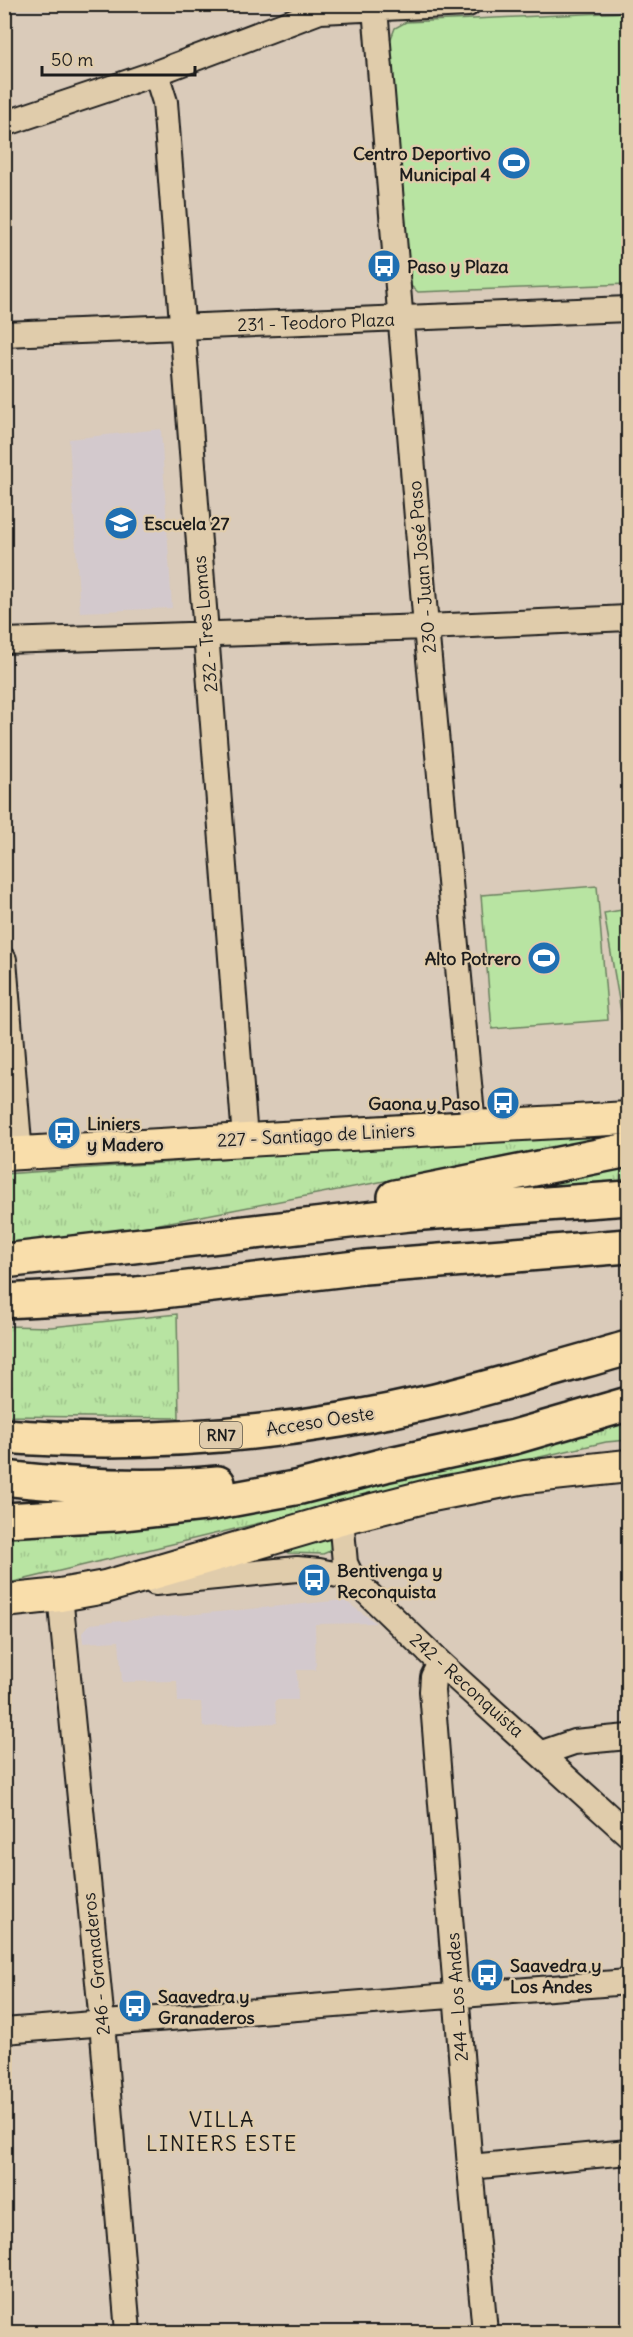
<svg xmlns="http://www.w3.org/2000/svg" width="633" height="2337" font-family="Delius,sans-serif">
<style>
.built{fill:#d3c9cd}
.grass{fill:url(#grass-tufts);stroke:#6a805f;stroke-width:1.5}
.pitch{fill:#b8e4a2;stroke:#6a805f;stroke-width:1.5}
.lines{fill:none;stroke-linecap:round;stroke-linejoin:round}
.minor-casing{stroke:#1c1c1c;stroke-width:28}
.major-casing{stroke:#1c1c1c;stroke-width:36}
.highway-casing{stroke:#1c1c1c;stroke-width:38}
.minor{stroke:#e0ccab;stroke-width:24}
.major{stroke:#f9deab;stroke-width:32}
.highway{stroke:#f9deab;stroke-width:33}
.labels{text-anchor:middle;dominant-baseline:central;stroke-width:4.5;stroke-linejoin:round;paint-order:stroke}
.shield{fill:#e0ccab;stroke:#575147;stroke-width:1.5}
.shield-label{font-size:16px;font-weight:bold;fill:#1c1c1c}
.poi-label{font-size:18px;font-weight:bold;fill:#1c1c1c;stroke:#e0ccab;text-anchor:start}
.street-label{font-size:18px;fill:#1c1c1c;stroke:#e0ccab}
.quarter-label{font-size:21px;letter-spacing:1.5px;fill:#1c1c1c;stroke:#e0ccab}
</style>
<defs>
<pattern id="grass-tufts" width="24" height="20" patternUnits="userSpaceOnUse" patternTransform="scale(1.5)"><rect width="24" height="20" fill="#b8e4a2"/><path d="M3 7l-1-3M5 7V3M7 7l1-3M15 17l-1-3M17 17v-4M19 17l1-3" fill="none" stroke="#9ec38b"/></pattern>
</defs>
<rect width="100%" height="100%" fill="#dacbba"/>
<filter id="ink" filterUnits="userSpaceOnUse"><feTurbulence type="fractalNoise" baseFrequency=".0167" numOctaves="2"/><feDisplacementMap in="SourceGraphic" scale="12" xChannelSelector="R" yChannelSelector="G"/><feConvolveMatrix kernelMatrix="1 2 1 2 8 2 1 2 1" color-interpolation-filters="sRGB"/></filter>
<g filter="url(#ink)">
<path class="built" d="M161,429l11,179 -92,4 -11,-173z
M344,1600l32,23 -61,1 1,46h-19l1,30h-23l2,23 -74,4 -2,-25h-23l-1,-21 -55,1 -3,-41 -36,2 -1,-10 8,-9z"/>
<path class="grass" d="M628,1130v10l-75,9 -404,77 -144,19 -1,-71z
M628,1159v23l-140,9z
M177,1314l2,104 -174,-2v-90l46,1z
M628,1420v20l-22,2 -146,33 -455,109 -1,-56z
M333,1533l-3,18 -7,3 -35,-1 -1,-3z"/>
<path class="pitch" d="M628,12v272l-210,8 -7,-6 -21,-245 5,-13 11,-6z
M597,886l11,134 -116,9 -11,-134z
M628,909v113l-5,1 -19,-110z"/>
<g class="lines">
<defs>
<path id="minor" d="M375,8l51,619 47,499
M156,73l9,29 80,1037
M4,124l152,-51 164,-62 148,-7
M4,334l624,-25
M4,641l422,-14 202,-9
M4,960l16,195
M341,1518l4,45 7,15 88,85 188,171
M155,1583l142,-14 22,2 33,7
M60,1595l42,428 26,309
M440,1663l-7,14 -1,14 38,476 15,165
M542,1753l32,-11 54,-5
M4,2031l624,-49
M470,2167l158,-15"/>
<path id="major" d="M4,1154l624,-36
M4,1601l56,-6 45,-8 236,-69 91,-23 93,-18 103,-11"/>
<path id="highway" d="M395,1197l233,-47
M4,1261l405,-47 219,-16
M4,1301l133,-7 227,-27 264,-21
M4,1436c144,11 290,-2 431,-35 65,-16 129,-35 193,-53
M4,1478c71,8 144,12 214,5
M4,1520l110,-6 99,-11 87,-16 85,-22 129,-28 114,-33"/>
</defs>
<use href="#minor" class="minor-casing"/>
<use href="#major" class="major-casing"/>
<use href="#highway" class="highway-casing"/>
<use href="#minor" class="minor"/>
<use href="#major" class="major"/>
<use href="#highway" class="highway"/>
</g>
</g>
<defs>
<symbol id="stadium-disc" viewBox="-11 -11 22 22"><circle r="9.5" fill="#1f6fb2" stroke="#e0ccab"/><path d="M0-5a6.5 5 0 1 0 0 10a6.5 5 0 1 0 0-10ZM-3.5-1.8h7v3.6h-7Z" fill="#fff"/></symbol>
<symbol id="bus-disc" viewBox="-11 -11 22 22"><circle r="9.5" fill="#1f6fb2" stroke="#e0ccab"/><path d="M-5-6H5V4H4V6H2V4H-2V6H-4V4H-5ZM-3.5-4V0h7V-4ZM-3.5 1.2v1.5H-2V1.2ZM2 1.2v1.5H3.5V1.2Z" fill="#fff"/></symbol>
<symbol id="school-disc" viewBox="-11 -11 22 22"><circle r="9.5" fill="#1f6fb2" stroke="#e0ccab"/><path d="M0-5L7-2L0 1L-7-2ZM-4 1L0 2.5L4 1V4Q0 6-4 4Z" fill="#fff"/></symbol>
</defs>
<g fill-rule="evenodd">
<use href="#stadium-disc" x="495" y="144" width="38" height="38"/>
<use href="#bus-disc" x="365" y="247" width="38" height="38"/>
<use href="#school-disc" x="102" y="504" width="38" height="38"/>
<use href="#stadium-disc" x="525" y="939" width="38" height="38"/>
<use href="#bus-disc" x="484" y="1084" width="38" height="38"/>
<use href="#bus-disc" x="45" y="1114" width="38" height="38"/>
<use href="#bus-disc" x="295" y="1561" width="38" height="38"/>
<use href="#bus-disc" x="468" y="1956" width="38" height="38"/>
<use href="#bus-disc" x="116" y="1987" width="38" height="38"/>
</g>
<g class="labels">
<rect class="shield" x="200" y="1422" width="42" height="26" rx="4.5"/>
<g class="shield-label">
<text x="221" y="1435">RN7</text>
</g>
<g class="poi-label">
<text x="491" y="153" text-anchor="end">Centro Deportivo<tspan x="491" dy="21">Municipal 4</tspan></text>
<text x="407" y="266">Paso y Plaza</text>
<text x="144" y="523">Escuela 27</text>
<text x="521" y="958" text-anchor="end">Alto Potrero</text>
<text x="480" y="1103" text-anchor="end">Gaona y Paso</text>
<text x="87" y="1123">Liniers<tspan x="87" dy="21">y Madero</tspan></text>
<text x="337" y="1570">Bentivenga y<tspan x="337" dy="21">Reconquista</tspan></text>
<text x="510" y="1965">Saavedra y<tspan x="510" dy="21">Los Andes</tspan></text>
<text x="158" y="1996">Saavedra y<tspan x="158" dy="21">Granaderos</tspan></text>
</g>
<g class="street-label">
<text transform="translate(316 322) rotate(-2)">231 - Teodoro Plaza</text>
<text transform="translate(422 567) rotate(-95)">230 - Juan José Paso</text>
<text transform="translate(205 624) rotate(-95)">232 - Tres Lomas</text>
<text transform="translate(316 1135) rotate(-3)">227 - Santiago de Liniers</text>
<text transform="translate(320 1421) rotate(-9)">Acceso Oeste</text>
<text transform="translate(467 1685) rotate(42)">242 - Reconquista</text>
<text transform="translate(96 1964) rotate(-96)">246 - Granaderos</text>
<text transform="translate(457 1997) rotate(-94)">244 - Los Andes</text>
</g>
<g class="quarter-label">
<text x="222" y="2119">VILLA<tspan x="222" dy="24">LINIERS ESTE</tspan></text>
</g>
</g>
<rect width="633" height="2337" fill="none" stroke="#e0ccab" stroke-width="24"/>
<rect x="12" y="12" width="609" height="2313" fill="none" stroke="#1c1c1c" stroke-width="2" filter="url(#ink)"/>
<path d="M42 66v9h153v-9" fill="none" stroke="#1c1c1c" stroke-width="3"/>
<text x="51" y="66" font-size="18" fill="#1c1c1c" stroke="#e0ccab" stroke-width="4.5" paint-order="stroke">50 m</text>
</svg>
